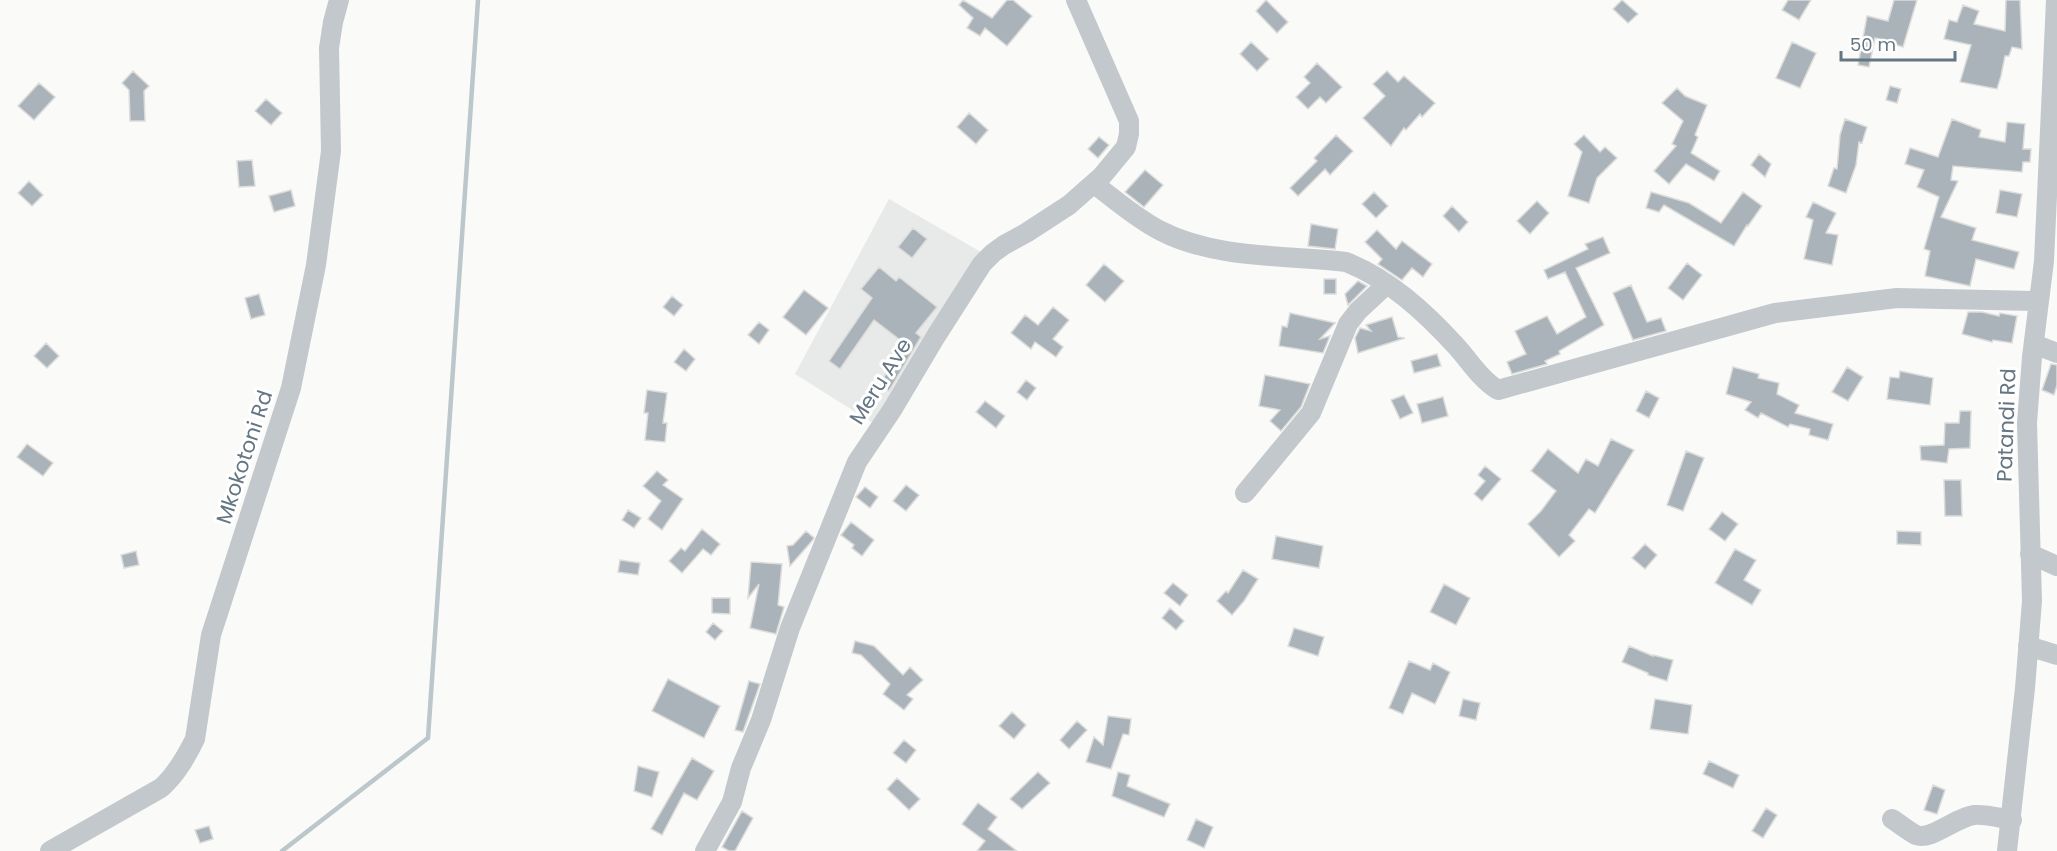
<svg xmlns="http://www.w3.org/2000/svg" width="2057" height="851" font-family="Poppins,sans-serif">
<style>
.built{fill:#e8e9e9}
.lines{fill:none;stroke-linecap:round;stroke-linejoin:round}
.stream{stroke:#bbc7cb;stroke-width:4.5}
.building{fill:#aab3b9;stroke:#dcdcda;stroke-width:1.5}
.minor{stroke:#c3c8cc;stroke-width:20}
.labels{text-anchor:middle;dominant-baseline:central;stroke-width:6;stroke-linejoin:round;paint-order:stroke}
.street-label{font-size:21px;fill:#657683;stroke:#fff}
</style>
<rect width="100%" height="100%" fill="#fafaf8"/>
<path class="built" d="M889,199l92,53 -108,171 -78,-49z"/>
<g class="lines">
<path class="stream" d="M282,851l146,-113 50,-738"/>
</g>
<path class="building" d="M963,0l29,18 15,-18h6l19,16 -25,30 -22,-18 -5,8 -13,-8 6,-10 -14,-13z
M1266,0l22,22 -11,11 -21,-22z
M1622,0l16,14 -10,9 -15,-14z
M1788,0h23l-12,20 -17,-10z
M1894,0h23l-14,47 -28,-9 -6,29 -11,-2 9,-49 21,5z
M2006,0h14l2,49 -10,-2 -3,9h-4l-4,20 -4,13 -37,-7 11,-37 -27,-6 5,-19 8,2 6,-17 16,6 -5,13 31,7z
M1251,42l18,17 -12,12 -17,-17z
M1792,42l24,11 -16,35 -24,-10z
M1317,63l25,24 -16,16 -6,-6 -12,12 -12,-12 14,-14 -6,-6z
M133,71l16,15 -5,5 1,30h-15l-1,-31 -7,-7z
M1387,71l11,11 6,-6 31,27 -13,14 -2,-3 -14,16 -2,-2 -13,18 -28,-28 22,-22 -12,-12z
M39,83l16,14 -21,23 -16,-14z
M1890,86l11,3 -4,14 -11,-3z
M1677,88l8,8 22,9 -12,30 3,2 -7,16 29,18 -6,10 -28,-17 -17,20 -15,-13 22,-25 -4,-2 11,-23 -21,-18z
M266,99l16,14 -11,12 -16,-14z
M969,113l19,17 -12,14 -19,-17z
M1845,119l22,8 -5,16 -3,-1 -3,23 -10,28 -18,-7 6,-18 3,1 3,-34z
M1952,119l29,11 -2,7 26,5 2,-20 18,2 -2,25h8l-1,13h-7l-1,10 -69,-6 -2,14 7,1 -17,36 35,11 -4,12 47,12 -5,17 -38,-10 -6,27 -45,-10 5,-25 -6,-2 15,-52 -22,-10 7,-17 -19,-6 5,-16 28,9z
M1336,135l17,16 -23,24 -5,-6 -27,27 -8,-8 27,-27 -3,-3z
M1584,135l16,17 5,-5 12,11 -20,20 -8,25 -21,-7 14,-44 -8,-8z
M1099,137l10,8 -11,13 -10,-9z
M1759,154l12,10 -6,13 -14,-12z
M252,160l3,26 -16,1 -2,-26z
M1145,170l18,15 -19,22 -19,-15z
M29,181l14,14 -11,11 -14,-13z
M291,190l4,16 -21,6 -5,-16z
M2000,190l22,4 -5,23 -21,-4z
M1374,192l14,14 -12,12 -14,-14z
M1651,192l38,11 32,20 22,-31 19,14 -14,20 -1,-1 -13,21 -70,-41 -5,7 -13,-4z
M1537,201l12,12 -19,21 -13,-13z
M1813,202l23,11 -10,20 12,2 -6,30 -28,-6 9,-39 -7,-3z
M1452,206l16,16 -9,10 -16,-16z
M1311,224l27,5 -3,20 -27,-3z
M913,228l14,11 -15,19 -14,-11z
M1377,230l19,19 6,-8 30,23 -9,13 -11,-9 -10,12 -24,-16 4,-5 -17,-17z
M1603,237l7,16 -34,15 28,57 -45,26 1,3 -15,7 2,3 -35,10 -5,-12 19,-8 -11,-23 32,-15 10,18 29,-17 -21,-45 -17,7 -4,-9 44,-21 -3,-5z
M1687,263l15,12 -19,25 -15,-12z
M1104,264l20,17 -19,21 -19,-17z
M879,267l17,14 3,-4 38,30 -21,26 5,4 -32,54 -10,-8 11,-14 -3,-2 18,-23 -31,-24 -34,49 -11,-8 43,-63 -11,-9z
M1324,279h12v15h-12z
M1358,281l9,5 -19,19 -3,-11z
M1631,285l16,37 14,-4 5,13 -33,9 -20,-47z
M804,290l24,18 -22,27 -23,-18z
M259,294l6,21 -14,4 -6,-21z
M672,296l11,9 -9,11 -11,-9z
M1053,307l16,13 -16,19 10,8 -7,10 -21,-15 -4,7 -20,-16 14,-18 13,10z
M1968,312h14l17,4 1,-3 17,3 -5,27 -19,-3 -1,2 -30,-8z
M1290,313l45,10 -15,16 10,-3 -7,17 -44,-7 3,-20 5,1z
M1392,317l6,20 7,1 -47,15 -3,-15 5,-10 11,3 -5,-6z
M759,322l10,8 -10,14 -11,-9z
M46,343l13,13 -12,12 -13,-12z
M684,349l11,10 -9,12 -12,-9z
M1437,354l4,12 -27,7 -3,-12z
M2051,364l6,1v20l-3,10 -12,-5z
M1733,367l26,7 -1,4 21,5 -2,11 22,11 -4,8 38,11 -5,16 -19,-5 1,-6 -20,-5 -2,3 -27,-14 -3,5 -13,-8 6,-8 -25,-8z
M1847,367l16,10 -15,24 -16,-9z
M1900,371l33,7 -3,27 -43,-6 3,-22 9,1z
M1265,375l45,9 -9,23 -20,24 -11,-10 10,-11 -21,-4z
M1026,380l10,8 -9,12 -10,-8z
M647,390l20,3 -4,30h4l-2,19 -20,-2 3,-27h-4z
M1646,391l13,7 -10,20 -13,-7z
M1404,395l9,18 -13,6 -9,-19z
M1443,397l5,19 -26,7 -5,-19z
M985,401l20,15 -9,12 -20,-16z
M1960,411h11l-1,37 -21,1 -2,14 -26,-3 -1,-14 24,-1 1,-22h14z
M1611,439l23,11 -39,63 -6,-4 -20,26 6,6 -16,16 -31,-33 13,-13 15,-20 -25,-20 17,-22 30,24 8,-14 12,7z
M27,444l26,19 -10,13 -26,-19z
M1686,451l18,7 -21,53 -16,-6z
M1485,466l16,13 -19,22 -8,-7 11,-13 -7,-6z
M657,471l11,9 -5,5 20,14 -21,31 -14,-11 13,-18 -18,-15z
M1944,480h17l1,36h-17z
M906,485l13,10 -13,16 -13,-10z
M865,487l13,10 -8,11 -14,-11z
M628,510l13,8 -7,10 -12,-8z
M1722,512l16,12 -13,17 -16,-12z
M851,522l23,18 -12,16 -10,-8 2,-3 -13,-10z
M702,529l18,15 -9,11 -8,-6 -21,24 -13,-12 12,-13 4,3z
M806,531l8,7 -2,3 -22,25 -3,-20 6,-1z
M1897,531l24,1v13l-24,-1z
M1276,536l47,10 -4,22 -47,-9z
M1645,544l12,11 -12,14 -13,-11z
M1735,549l21,11 -12,20 17,10 -9,15 -37,-22z
M136,551l3,14 -15,3 -3,-13z
M620,560l20,3 -2,12 -20,-3z
M751,562l31,2 -4,41 6,2 -8,27 -26,-6 9,-44 -11,14z
M1243,570l15,9 -14,22 -12,14 -15,-14 9,-10 2,2z
M1173,583l15,12 -8,11 -16,-13z
M1444,584l26,14 -14,27 -26,-13z
M712,598h18v16l-18,-1z
M1170,608l14,13 -8,9 -14,-12z
M713,623l10,8 -8,9 -9,-8z
M1294,628l30,9 -6,19 -30,-10z
M855,641l19,5 29,29 7,-8 13,13 -16,15 6,4 -9,11 -21,-16 7,-10 -29,-29 -9,-2z
M1629,646l24,10v-1l20,5 -6,21 -19,-6v-2l-26,-11z
M1409,661l21,9 3,-7 17,9 -15,32 -23,-11 -9,21 -14,-6z
M668,679l52,27 -16,32 -52,-27z
M749,681l11,3 -17,48 -8,-2z
M1463,699l17,4 -4,17 -17,-4z
M1655,699l37,6 -4,29 -38,-5z
M1012,712l14,13 -12,14 -15,-13z
M1108,716l23,3 -2,16 -6,-1 -12,35 -25,-7 8,-25 9,8z
M1077,721l10,9 -18,19 -9,-9z
M904,740l12,10 -10,13 -13,-10z
M692,758l22,13 -17,29 -13,-7 -22,42 -11,-6z
M1709,761l30,14 -6,13 -30,-14z
M638,766l21,6 -7,25 -18,-6z
M1038,772l12,11 -28,26 -12,-10z
M1118,772l12,3 -3,11 43,18 -6,13 -52,-21z
M897,778l23,21 -11,11 -22,-21z
M1933,785l12,5 -8,24 -13,-4z
M978,803l19,14 -9,12 29,22h-40l8,-10 -23,-17z
M1766,808l11,7 -14,23 -11,-7z
M742,811l11,7 -18,33h-6l-7,-4z
M1196,819l17,8 -9,21 -17,-8z
M209,826l4,13 -13,4 -5,-13z"/>
<g class="lines">
<path class="minor" d="M1094,184c22,16 43,35 67,47 54,28 126,24 185,31 43,17 79,50 110,84 13,14 25,34 42,44l277,-77 122,-15 142,3
M2034,344l23,9
M1245,493l66,-80 37,-89 10,-13 29,-27
M2030,554l27,12
M2028,646l29,9
M1892,819c8,5 16,12 24,16 15,6 40,-18 58,-20 12,-1 26,3 38,5
M50,851l111,-63c15,-13 25,-31 34,-49l16,-104 80,-247 25,-123 15,-114 -2,-103 4,-26 6,-22
M705,851l27,-49 9,-34 20,-48 29,-92 67,-166 35,-52 44,-74 46,-72 11,-11 11,-8 22,-12 43,-28 33,-29 24,-29 3,-13v-13l-53,-121
M2007,851l18,-163 7,-87 -5,-178 5,-66 12,-96 12,-261"/>
</g>
<g class="labels">
<g class="street-label">
<text transform="translate(880 381) rotate(-58)">Meru Ave</text>
<text transform="translate(2006 425) rotate(-88)">Patandi Rd</text>
<text transform="translate(244 457) rotate(-72)">Mkokotoni Rd</text>
</g>
</g>
<path d="M1841 51v9h114v-9" fill="none" stroke="#657683" stroke-width="3"/>
<text x="1850" y="51" font-size="18" fill="#657683" stroke="#ffffff" stroke-width="4.5" paint-order="stroke">50 m</text>
</svg>
